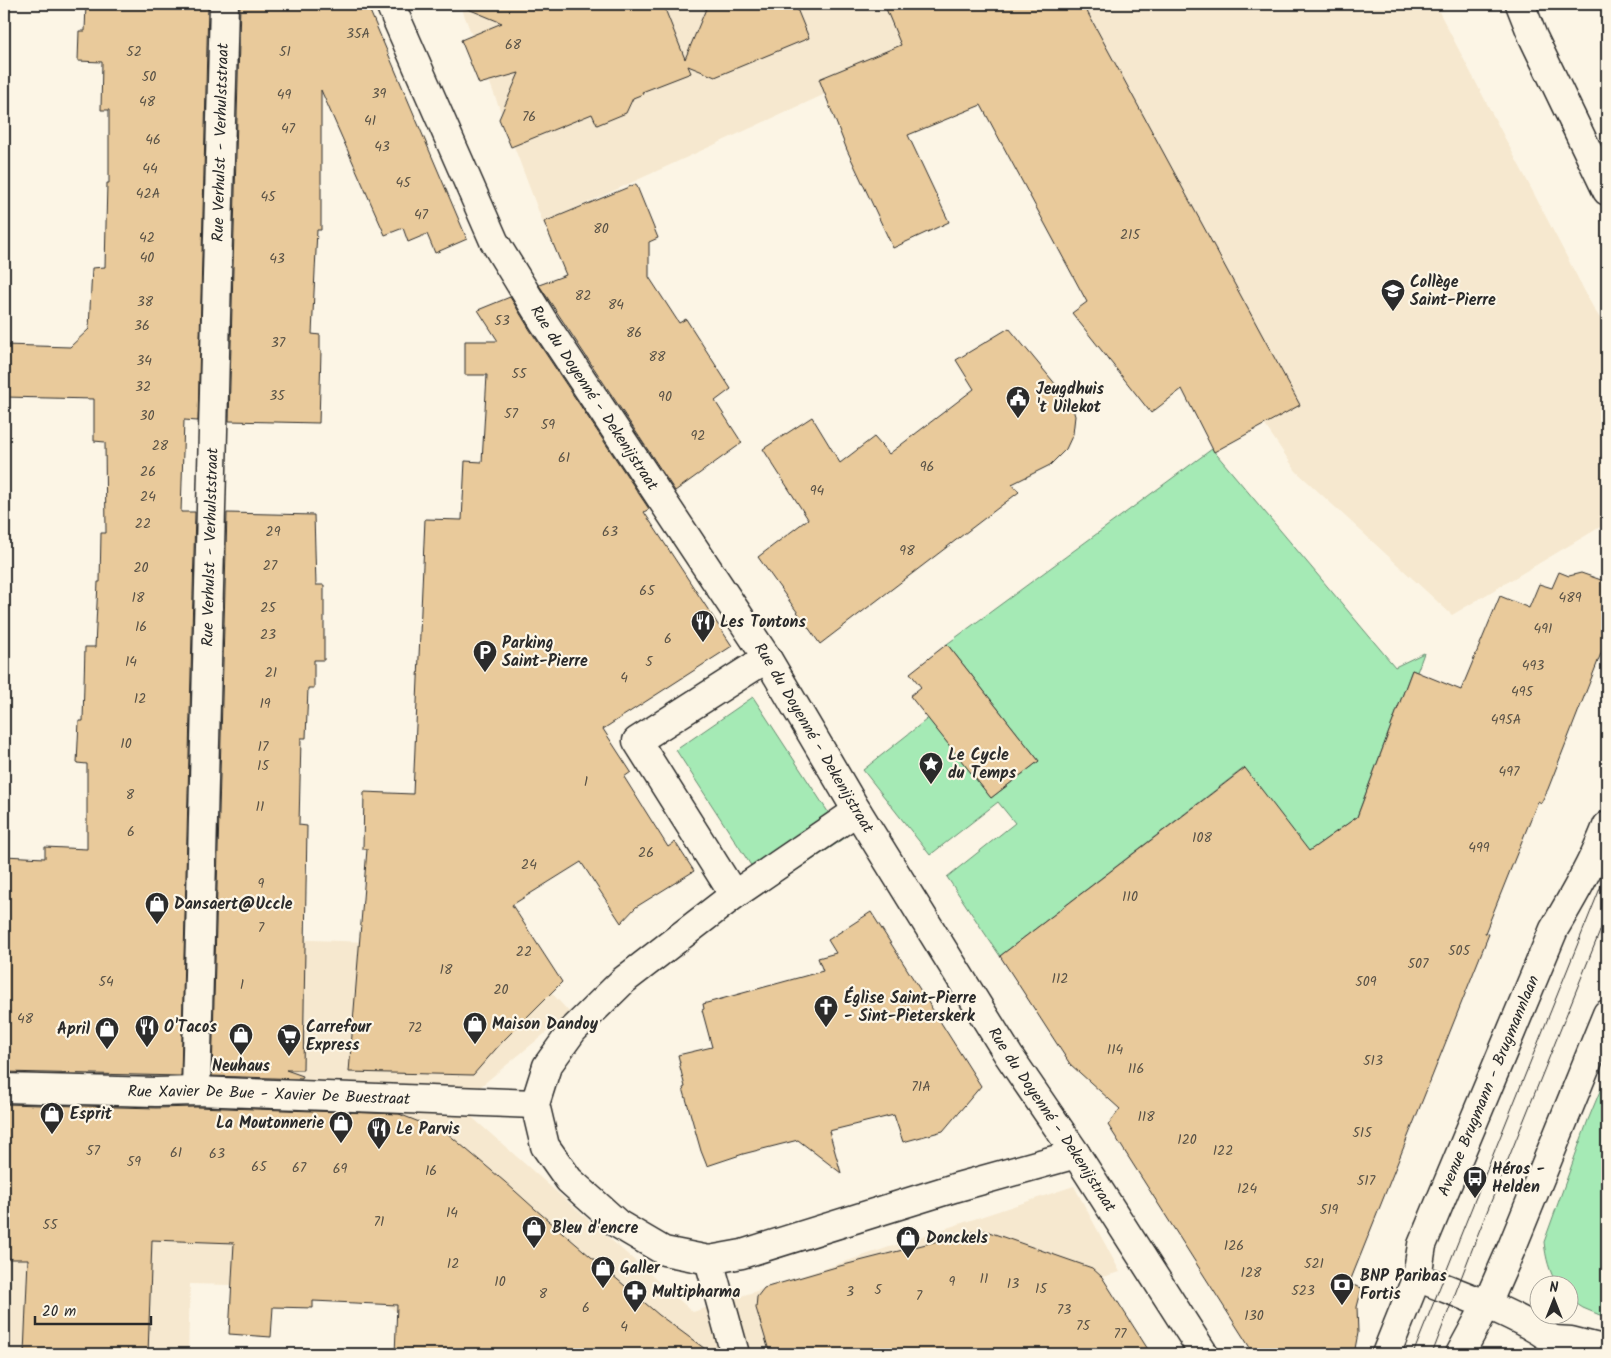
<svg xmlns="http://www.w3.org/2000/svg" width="1611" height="1358" font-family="Kalam,sans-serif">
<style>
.built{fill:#f6e8cf}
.green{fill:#a5eab5;stroke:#688a70}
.building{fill:#e9ca9b;stroke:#2b2b2b}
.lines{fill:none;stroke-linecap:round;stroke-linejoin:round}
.minor-casing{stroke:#2b2b2b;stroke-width:31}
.major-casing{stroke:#2b2b2b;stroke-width:31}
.minor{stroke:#fcf5e5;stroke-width:28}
.major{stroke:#fcf5e5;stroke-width:28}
.tram{stroke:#2b2b2b;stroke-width:1}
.labels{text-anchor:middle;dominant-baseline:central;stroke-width:4.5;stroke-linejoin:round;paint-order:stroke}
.number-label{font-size:14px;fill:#5a5347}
.street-label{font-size:16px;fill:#2b2b2b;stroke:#fcf5e5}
.poi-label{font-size:16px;font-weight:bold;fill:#2b2b2b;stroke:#fcf5e5;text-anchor:start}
</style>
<rect width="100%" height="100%" fill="#fcf5e5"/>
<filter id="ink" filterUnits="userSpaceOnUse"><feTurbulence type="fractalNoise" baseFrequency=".02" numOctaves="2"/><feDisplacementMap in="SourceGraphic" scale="10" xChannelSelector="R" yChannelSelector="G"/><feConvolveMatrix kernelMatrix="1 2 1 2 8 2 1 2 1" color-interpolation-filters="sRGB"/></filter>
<g filter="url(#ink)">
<path class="built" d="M460,4h975l159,305 13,20v194l-155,92 -156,-144 -105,-155 -164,-235 -169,-2 -315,144z
M4,929l506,18 60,66 -112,92 235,207 381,-126 46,86 -293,82h-375l-87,-66 -175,-4 -2,70h-184z"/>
<path class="green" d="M1212,449l183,218 29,-14 -7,19 -5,-2 -55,147 -180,128 67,-177 -244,188 -53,-79 68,-54 -17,-21 -68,53 -67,-85 68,-54 1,7 59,75 48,-37 -92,-117z
M753,697l92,141 -78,52 -91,-140z
M1607,1074v244l-24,-10 -14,-9 -1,-13 -11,-1c-8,-15 -11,-26 -13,-43l44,-122z"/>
<path class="building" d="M86,4h122l-10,417 -14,-1 -3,92h14l-14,564 -177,-4v-216l41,2v-11l42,2v-85l-10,-1 2,-42h4l2,-74h10l3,-65h2l1,-49h5l-1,-91 -11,-1v-42l-90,-2v-52l66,2 19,-18 3,-61 13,-1 2,-84h2v-73h-8l1,-48 -24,-1 1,-30h6z
M240,4h127l100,235 -32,14 -8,-19 -19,8 -5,-14 -18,7 -64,-145v140h-4l-5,104 8,1v16h1l-2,72 -90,-2z
M456,4h207l22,55 23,-55h87l14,34 -94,39 -27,-11 3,7 -49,19 1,2 -10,4 -7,15 -29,12 -5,-11 -81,33 -12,-28 20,-46 -40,11 -18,-44 41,-17z
M884,4h199l217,401 -86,47 -32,-63 -31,24 -79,-100 15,-11 -106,-197 -73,30 41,87 -56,26 -46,-98 -28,-71 82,-34z
M636,184l22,54 -9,4v35l30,46 7,-4 45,70 -16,12 27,42 -67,48 -136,-206 27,-10 -22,-53z
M510,297l20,33 119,179 -5,3 88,134 -129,83 28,43 -7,5 44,70 7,-5 19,29 -58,36 -15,16 -40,-61 -69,43 50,77 -60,60 -29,33 -124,-3 18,-223h-4l1,-57 49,2 12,-275 37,1 3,-59 17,1 5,-87h-22v-34h33l-20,-31z
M1009,328l62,75 4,13 -2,18 -7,15 -16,16 -38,19 7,8 -199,152 -62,-87 50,-38 -45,-70 49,-32 28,46 34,-26 15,17 85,-65 -18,-29z
M227,513l87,2 2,70h8v75h-10v28h-6l-2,50h-5l-2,87 8,1 -4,244h-17l17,6 -1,3 -90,-3z
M1559,572l10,4 12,-3 26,9v56l-59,151 -7,14 -3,-2 -53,132 4,1 -140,350 13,4 -5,19 1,26 -4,21h-100l-146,-229 12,-16 -50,-45 -70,-108 245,-188 64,83 48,-34 55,-147 49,20 39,-94 29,12 10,-24 13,4z
M947,644l92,117 -48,37 -81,-102 11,-9 -11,-14z
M871,912l110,174 -38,45 -40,11 -9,-27 -65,16 12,42 -43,-33 -55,14 -36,12 -6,-15 -18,-63 2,-1 -6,-24h1l-2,-8 34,-8 -10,-37 2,-1 -1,-5 120,-33 -5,-13 18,-5 -8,-13z
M4,1104l152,4 40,-1 203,7 48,19 58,49 30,27 124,106 53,39h-317l2,-49 -84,-4v7l-40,-1 -2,30 -42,-3 5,-91 -82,-3 -4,114h-124l4,-95h-24z
M977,1231h9l106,37 10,9 49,77h-381l-14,-46 1,-11 7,-9 72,-21z"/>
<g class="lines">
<defs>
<g id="minor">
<path id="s1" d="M390,4l104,237 49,80 224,337 90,153 152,245 67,98 128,200"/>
<path d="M1520,4l13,33 74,154"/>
<path d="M857,811l-123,84 -110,85 -51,50 -26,36 -12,38 10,42 24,34 49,44 46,27 45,9 33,-6 212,-66 122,-34"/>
<path d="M734,895l-97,-154 130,-83"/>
<path id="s2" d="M4,1088l152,4 40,-1 339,13"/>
<path id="s3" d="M196,1091l28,-1087"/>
<path d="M709,1260l26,94"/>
</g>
<g id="major">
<path d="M1417,1277c46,19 95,34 136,63 5,3 9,10 13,14"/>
<path d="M1554,1340l17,1 36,9"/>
<path id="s4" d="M1386,1354l31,-77 5,-32 132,-316c20,-34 39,-67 53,-103"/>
<path d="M1460,1354l27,-50 25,-57 95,-233"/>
</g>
</defs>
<use href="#minor" class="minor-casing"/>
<use href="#major" class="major-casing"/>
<use href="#minor" class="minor"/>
<use href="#major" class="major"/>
<path class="tram" d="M1413,1354l194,-483
M1432,1354l46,-120 129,-320"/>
</g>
</g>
<defs>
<symbol id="school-pin" viewBox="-11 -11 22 30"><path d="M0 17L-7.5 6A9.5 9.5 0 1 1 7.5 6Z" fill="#2b2b2b" stroke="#fcf5e5"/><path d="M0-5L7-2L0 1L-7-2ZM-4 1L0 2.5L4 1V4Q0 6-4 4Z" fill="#fff"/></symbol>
<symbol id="civic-pin" viewBox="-11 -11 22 30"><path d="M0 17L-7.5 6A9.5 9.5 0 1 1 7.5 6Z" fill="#2b2b2b" stroke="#fcf5e5"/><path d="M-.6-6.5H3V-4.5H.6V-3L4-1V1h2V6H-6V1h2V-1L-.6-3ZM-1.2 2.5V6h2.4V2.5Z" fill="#fff"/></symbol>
<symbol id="restaurant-pin" viewBox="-11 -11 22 30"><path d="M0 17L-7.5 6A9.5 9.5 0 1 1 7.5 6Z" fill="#2b2b2b" stroke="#fcf5e5"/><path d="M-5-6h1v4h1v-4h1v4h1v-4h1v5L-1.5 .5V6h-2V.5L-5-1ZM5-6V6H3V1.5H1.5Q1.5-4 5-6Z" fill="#fff"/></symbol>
<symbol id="parking-pin" viewBox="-11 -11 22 30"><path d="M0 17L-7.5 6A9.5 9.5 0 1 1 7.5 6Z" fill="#2b2b2b" stroke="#fcf5e5"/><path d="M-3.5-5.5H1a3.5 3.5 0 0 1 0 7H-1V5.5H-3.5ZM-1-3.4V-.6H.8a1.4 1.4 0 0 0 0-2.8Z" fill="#fff"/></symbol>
<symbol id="sight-pin" viewBox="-11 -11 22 30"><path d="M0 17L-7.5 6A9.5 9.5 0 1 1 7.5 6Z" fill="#2b2b2b" stroke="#fcf5e5"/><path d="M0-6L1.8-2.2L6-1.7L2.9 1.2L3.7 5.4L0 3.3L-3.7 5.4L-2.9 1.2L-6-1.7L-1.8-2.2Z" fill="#fff"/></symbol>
<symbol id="shop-pin" viewBox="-11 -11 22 30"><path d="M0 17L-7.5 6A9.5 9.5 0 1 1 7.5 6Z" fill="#2b2b2b" stroke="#fcf5e5"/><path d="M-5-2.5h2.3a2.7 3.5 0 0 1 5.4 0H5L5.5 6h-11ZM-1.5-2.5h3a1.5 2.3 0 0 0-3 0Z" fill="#fff"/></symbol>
<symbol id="church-pin" viewBox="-11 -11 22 30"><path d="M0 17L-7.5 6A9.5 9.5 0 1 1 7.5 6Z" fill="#2b2b2b" stroke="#fcf5e5"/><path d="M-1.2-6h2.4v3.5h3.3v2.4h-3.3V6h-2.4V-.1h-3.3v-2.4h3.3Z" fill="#fff"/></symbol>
<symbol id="supermarket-pin" viewBox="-11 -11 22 30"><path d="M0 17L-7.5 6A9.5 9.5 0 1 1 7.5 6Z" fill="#2b2b2b" stroke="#fcf5e5"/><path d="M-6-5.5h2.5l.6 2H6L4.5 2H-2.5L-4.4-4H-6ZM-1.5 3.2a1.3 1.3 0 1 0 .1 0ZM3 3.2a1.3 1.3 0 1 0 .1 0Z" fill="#fff"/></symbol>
<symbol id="bus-pin" viewBox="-11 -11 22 30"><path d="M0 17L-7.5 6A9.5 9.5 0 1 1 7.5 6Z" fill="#2b2b2b" stroke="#fcf5e5"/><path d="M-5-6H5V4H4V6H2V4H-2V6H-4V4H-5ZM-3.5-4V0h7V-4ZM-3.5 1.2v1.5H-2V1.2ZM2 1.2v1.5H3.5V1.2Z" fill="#fff"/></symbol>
<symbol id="bank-pin" viewBox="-11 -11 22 30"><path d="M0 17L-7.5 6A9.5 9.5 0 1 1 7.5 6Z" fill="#2b2b2b" stroke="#fcf5e5"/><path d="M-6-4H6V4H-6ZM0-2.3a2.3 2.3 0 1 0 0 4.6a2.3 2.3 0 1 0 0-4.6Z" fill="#fff"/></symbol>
<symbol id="pharmacy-pin" viewBox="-11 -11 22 30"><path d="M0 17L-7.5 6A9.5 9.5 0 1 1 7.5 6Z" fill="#2b2b2b" stroke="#fcf5e5"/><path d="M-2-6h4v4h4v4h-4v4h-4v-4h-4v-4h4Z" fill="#fff"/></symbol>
</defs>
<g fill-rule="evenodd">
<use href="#school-pin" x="1379" y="277" width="28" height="38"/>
<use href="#civic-pin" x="1004" y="384" width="28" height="38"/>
<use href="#restaurant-pin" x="689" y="608" width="28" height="38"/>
<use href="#parking-pin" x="471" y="638" width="28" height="38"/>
<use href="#sight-pin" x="917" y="750" width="28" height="38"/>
<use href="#shop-pin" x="143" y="890" width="28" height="38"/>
<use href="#church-pin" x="812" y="993" width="28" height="38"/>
<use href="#shop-pin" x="461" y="1010" width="28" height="38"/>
<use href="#restaurant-pin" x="133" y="1013" width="28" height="38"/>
<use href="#shop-pin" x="93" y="1015" width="28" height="38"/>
<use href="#shop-pin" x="227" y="1021" width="28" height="38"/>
<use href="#supermarket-pin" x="275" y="1022" width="28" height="38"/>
<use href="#shop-pin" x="38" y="1100" width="28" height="38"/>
<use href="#shop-pin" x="327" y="1109" width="28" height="38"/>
<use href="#restaurant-pin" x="365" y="1115" width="28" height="38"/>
<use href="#bus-pin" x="1461" y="1164" width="28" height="38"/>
<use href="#shop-pin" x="520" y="1214" width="28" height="38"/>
<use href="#shop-pin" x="894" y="1224" width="28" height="38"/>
<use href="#shop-pin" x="589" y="1254" width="28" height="38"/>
<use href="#bank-pin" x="1328" y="1271" width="28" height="38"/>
<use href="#pharmacy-pin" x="621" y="1278" width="28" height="38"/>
</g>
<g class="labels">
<g class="number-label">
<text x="358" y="34">35A</text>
<text x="513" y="45">68</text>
<text x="134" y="52">52</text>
<text x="285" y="52">51</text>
<text x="149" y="77">50</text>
<text x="379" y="94">39</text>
<text x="284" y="95">49</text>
<text x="147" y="102">48</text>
<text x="529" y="117">76</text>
<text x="370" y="121">41</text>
<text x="288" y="129">47</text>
<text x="153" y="140">46</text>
<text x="382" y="147">43</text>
<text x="150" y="169">44</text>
<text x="403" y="183">45</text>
<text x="148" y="194">42A</text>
<text x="268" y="197">45</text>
<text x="421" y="215">47</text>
<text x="601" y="229">80</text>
<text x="1130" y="235">215</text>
<text x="147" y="238">42</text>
<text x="147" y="258">40</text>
<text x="277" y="259">43</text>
<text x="583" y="296">82</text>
<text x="145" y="302">38</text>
<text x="616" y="305">84</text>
<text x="502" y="321">53</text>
<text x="142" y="326">36</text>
<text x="634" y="333">86</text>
<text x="278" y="343">37</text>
<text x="657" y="357">88</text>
<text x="144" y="361">34</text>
<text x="519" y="374">55</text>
<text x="143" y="387">32</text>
<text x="277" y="396">35</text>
<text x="665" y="397">90</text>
<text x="511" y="414">57</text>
<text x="147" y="416">30</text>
<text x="548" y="425">59</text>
<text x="698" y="436">92</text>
<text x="160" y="446">28</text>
<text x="564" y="458">61</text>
<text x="927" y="467">96</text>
<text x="148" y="472">26</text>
<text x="817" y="491">94</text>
<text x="148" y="497">24</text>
<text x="143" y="524">22</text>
<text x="273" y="532">29</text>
<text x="610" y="532">63</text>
<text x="907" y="551">98</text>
<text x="270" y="566">27</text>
<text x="141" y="568">20</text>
<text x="647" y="591">65</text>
<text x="138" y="598">18</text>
<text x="1570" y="598">489</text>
<text x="268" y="608">25</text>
<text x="141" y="627">16</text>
<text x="1543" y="629">491</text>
<text x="268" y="635">23</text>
<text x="668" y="639">6</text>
<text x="131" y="662">14</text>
<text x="649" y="662">5</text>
<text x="1533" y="666">493</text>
<text x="271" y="673">21</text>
<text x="624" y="678">4</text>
<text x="1522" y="692">495</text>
<text x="140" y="699">12</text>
<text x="265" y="704">19</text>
<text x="1506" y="720">495A</text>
<text x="126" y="744">10</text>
<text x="263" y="747">17</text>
<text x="263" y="766">15</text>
<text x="1509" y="772">497</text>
<text x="586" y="782">1</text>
<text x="130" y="795">8</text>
<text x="260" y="807">11</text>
<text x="131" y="832">6</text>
<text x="1202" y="838">108</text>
<text x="1479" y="848">499</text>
<text x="646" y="853">26</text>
<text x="529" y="865">24</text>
<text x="261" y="884">9</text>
<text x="1130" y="897">110</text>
<text x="261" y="928">7</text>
<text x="1459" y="951">505</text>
<text x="524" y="952">22</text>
<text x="1418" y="964">507</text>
<text x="446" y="970">18</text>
<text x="1060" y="979">112</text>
<text x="106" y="982">54</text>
<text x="1366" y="982">509</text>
<text x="242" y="985">1</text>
<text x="501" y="990">20</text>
<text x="25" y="1019">48</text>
<text x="415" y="1028">72</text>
<text x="1115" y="1050">114</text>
<text x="1373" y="1061">513</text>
<text x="1136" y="1069">116</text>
<text x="921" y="1087">71A</text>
<text x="1146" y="1117">118</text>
<text x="1362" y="1133">515</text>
<text x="1187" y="1140">120</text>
<text x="93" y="1151">57</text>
<text x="1223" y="1151">122</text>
<text x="176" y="1153">61</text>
<text x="217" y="1154">63</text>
<text x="134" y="1162">59</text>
<text x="259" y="1167">65</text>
<text x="299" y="1168">67</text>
<text x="340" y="1169">69</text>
<text x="431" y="1171">16</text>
<text x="1366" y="1181">517</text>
<text x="1247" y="1189">124</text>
<text x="1329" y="1210">519</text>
<text x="452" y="1213">14</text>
<text x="379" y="1222">71</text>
<text x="50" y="1225">55</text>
<text x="1234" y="1246">126</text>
<text x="453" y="1264">12</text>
<text x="1314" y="1264">521</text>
<text x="1251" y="1273">128</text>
<text x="984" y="1279">11</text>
<text x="500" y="1282">10</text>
<text x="952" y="1282">9</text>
<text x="1013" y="1284">13</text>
<text x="1041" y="1289">15</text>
<text x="878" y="1290">5</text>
<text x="1303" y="1291">523</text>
<text x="850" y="1292">3</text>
<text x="543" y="1294">8</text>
<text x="919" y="1296">7</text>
<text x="586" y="1308">6</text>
<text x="1064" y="1310">73</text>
<text x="1254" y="1316">130</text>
<text x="1083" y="1326">75</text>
<text x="624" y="1327">4</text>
<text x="1120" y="1334">77</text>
</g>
<g class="street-label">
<text stroke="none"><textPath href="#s3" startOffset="949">Rue Verhulst - Verhulststraat</textPath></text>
<text stroke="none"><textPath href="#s1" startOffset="445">Rue du Doyenné - Dekenijstraat</textPath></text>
<text stroke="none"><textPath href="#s3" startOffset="544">Rue Verhulst - Verhulststraat</textPath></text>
<text stroke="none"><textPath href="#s1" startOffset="850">Rue du Doyenné - Dekenijstraat</textPath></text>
<text stroke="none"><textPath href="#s4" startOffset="288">Avenue Brugmann - Brugmannlaan</textPath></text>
<text stroke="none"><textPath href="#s2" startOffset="265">Rue Xavier De Bue - Xavier De Buestraat</textPath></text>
<text stroke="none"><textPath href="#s1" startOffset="1300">Rue du Doyenné - Dekenijstraat</textPath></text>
</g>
<g class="poi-label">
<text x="1410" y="282">Collège<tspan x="1410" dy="18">Saint-Pierre</tspan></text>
<text x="1036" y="389">Jeugdhuis<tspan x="1036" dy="18">'t Uilekot</tspan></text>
<text x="720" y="622">Les Tontons</text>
<text x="502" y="643">Parking<tspan x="502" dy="18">Saint-Pierre</tspan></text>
<text x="948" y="755">Le Cycle<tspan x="948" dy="18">du Temps</tspan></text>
<text x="174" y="904">Dansaert@Uccle</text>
<text x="844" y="998">Église Saint-Pierre<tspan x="844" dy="18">- Sint-Pieterskerk</tspan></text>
<text x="492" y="1024">Maison Dandoy</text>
<text x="164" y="1027">O'Tacos</text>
<text x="306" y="1027">Carrefour<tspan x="306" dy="18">Express</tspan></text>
<text x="90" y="1029" text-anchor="end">April</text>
<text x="241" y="1066" text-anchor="middle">Neuhaus</text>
<text x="70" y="1114">Esprit</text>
<text x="324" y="1123" text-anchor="end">La Moutonnerie</text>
<text x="396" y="1129">Le Parvis</text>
<text x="1492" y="1169">Héros -<tspan x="1492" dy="18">Helden</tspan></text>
<text x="552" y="1228">Bleu d'encre</text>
<text x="926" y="1238">Donckels</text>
<text x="620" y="1268">Galler</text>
<text x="1360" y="1276">BNP Paribas<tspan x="1360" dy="18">Fortis</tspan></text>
<text x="652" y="1292">Multipharma</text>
</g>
</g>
<rect width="1611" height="1358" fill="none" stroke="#fcf5e5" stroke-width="20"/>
<rect x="10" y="10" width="1591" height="1338" fill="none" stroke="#2b2b2b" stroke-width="2" filter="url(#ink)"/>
<g transform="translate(1554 1300)"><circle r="24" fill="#fcf5e5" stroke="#a8a49b"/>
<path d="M0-4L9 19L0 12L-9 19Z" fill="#2b2b2b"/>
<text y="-8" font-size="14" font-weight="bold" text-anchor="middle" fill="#2b2b2b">N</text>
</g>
<path d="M35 1316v8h116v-8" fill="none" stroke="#2b2b2b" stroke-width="2.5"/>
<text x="42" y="1316" font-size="15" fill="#2b2b2b" stroke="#fcf5e5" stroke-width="4" paint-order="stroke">20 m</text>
</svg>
